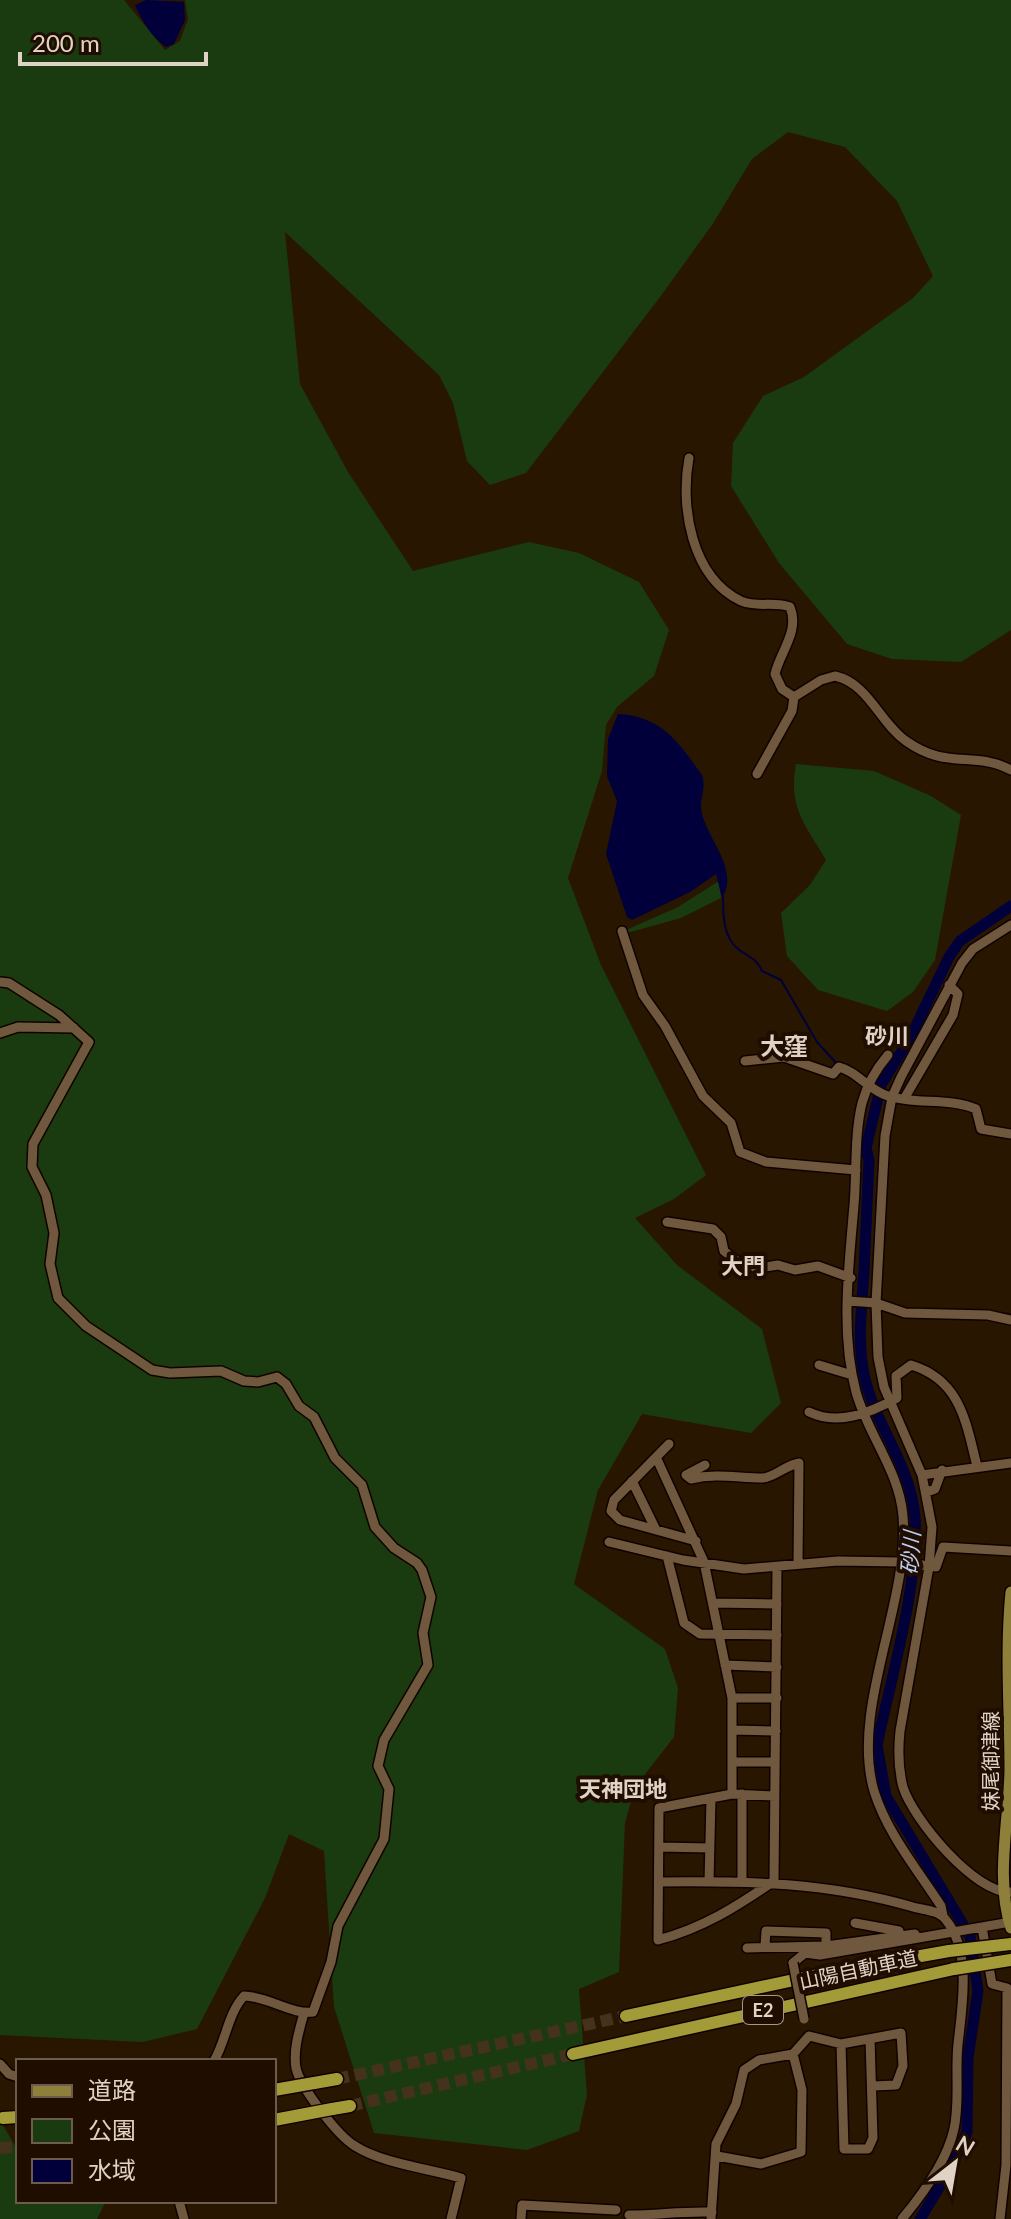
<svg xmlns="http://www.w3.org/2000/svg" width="1011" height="2219" font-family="Lato,'Noto Sans JP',sans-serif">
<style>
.green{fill:#1a3b10}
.water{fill:#01003b}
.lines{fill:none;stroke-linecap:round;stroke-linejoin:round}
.stream{stroke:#01003b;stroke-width:2}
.river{stroke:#01003b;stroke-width:11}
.highway-tunnel{stroke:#44321d;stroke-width:12;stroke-dasharray:12 6;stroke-linecap:butt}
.minor-casing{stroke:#110200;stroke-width:12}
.major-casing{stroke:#110200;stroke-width:14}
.highway-casing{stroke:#110200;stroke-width:15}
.minor{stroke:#6f583e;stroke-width:9}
.major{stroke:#8e803a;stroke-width:11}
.highway{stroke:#a39b38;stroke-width:12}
.minor-bridge-casing{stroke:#110200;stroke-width:12;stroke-linecap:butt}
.highway-bridge-casing{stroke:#110200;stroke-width:15;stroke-linecap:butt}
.minor-bridge{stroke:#6f583e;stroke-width:9}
.highway-bridge{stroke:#a39b38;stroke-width:12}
.labels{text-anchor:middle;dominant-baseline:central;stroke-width:8;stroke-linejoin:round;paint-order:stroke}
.shield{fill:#1f0d00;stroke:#a69789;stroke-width:2}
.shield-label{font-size:18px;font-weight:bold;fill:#e0d2c4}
.street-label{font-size:20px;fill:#e0d2c4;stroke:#1f0d00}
.neighbourhood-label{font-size:22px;font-weight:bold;fill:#e0d2c4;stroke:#1f0d00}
.water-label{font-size:22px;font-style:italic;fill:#baccf2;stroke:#1f0d00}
.quarter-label{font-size:24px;font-weight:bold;fill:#e0d2c4;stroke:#1f0d00}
</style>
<rect width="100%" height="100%" fill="#291600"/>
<path class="green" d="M0,0h124l41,50 15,-9 8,-22 -3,-19h826v630l-50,32 -69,-3 -45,-15 -68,-81 -48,-77 2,-43 30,-47 41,-19 109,-79 20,-22 -36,-75 -52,-54 -57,-15 -36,27 -40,66 -52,72 -134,176 -36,12 -23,-24 -14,-58 -14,-28 -154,-143 15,152 48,88 65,99 116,-29 50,11 60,29 30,48 -15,46 -37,31 -11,18 -4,46 -34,107 33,87 105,210 -32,24 -39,19 42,47 85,64 19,74 -30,30 -109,-19 -44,76 -24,94 91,65 13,39 -4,49 -39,50 -10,36 -6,149 -40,17 8,106 -8,36 -52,19 -153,-17 -40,-126 -10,-156 -35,-17 -24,64 -68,131 -54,13 -143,-7z
M796,764l78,7 57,25 30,19 -26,145 -22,32 -26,19 -69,-21 -31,-34 -6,-43 29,-28 16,-25c-21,-36 -38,-52 -30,-96z
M719,881l2,17 -40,20 -54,15 -1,-3 52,-23z
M0,2120l18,31v50h88l-9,18h-97z"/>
<path class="water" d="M146,0l38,2 1,18 -11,24 -8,3c-14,-9 -25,-28 -31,-42z
M618,714c44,2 61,29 84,61 4,12 -1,20 -1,32 2,29 40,61 21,91l-6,-24 -26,18 -58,28 -5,-3 -21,-63 11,-53 -10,-25 1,-37z"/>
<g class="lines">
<path class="stream" d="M723,897c0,17 0,40 15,52 9,7 20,10 24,22l19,9 36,62 20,22"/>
<path class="river" d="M920,2219l31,-51 16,-36 1,-74 10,-67 -8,-55 -84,-140 -9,-51c14,-67 42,-161 38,-228 -4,-53 -41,-92 -51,-143 -7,-34 -2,-69 0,-103 2,-37 3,-73 5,-110l-3,-13 15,-63 30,-49 38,-79 11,-16 51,-35"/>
<path class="highway-tunnel" d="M337,2079l289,-63
M350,2106l223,-52
M0,2148l18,-1"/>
<defs>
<path id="minor" d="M689,458c-9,48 2,119 52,143 16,7 33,0 49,6 10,24 -10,45 -15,67l7,15 12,8
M757,774l35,-63 2,-14 27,-17 14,-4c33,7 45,47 71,65 42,30 67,9 105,29
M1011,925l-38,24 -11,14 -61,114 -9,20 -7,39 -9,167 2,54 6,30 38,88 10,52 -3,40 -29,164c-2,19 -2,37 3,56 10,32 72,107 108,105
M622,931l21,64 22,31 38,70 28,27 9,29 26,10 90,8
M0,982l9,1 50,32 30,27 -56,102 -1,23 14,28 8,38 -4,31 8,34 28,28 66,44 18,3 51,-2 23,10 14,1 19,-5 9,7 13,22 15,11 21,41 27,27 13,42 19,21 23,15 5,7 9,27 -8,36 5,32 -44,75 -6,26 11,23 -5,50 -46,87 -7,36 -18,50c-21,3 -46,-16 -69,-16 -16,17 -18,45 -30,65
M0,1033l18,-6 56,1
M888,1055c-12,14 -21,30 -26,48 -8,33 -5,68 -8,102 -5,61 -14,127 2,187 12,43 43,78 47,124 7,87 -53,192 -29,275 13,42 43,78 67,115l2,10
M745,1061l39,-4 49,17 6,-7c19,5 28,22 49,29 28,9 60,1 88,13l5,20 30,5
M904,1099l49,-84 5,-21 -9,-9
M667,1222l46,7 8,8 3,14 17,13 18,4 19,-3 17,5 23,-4 33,12
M848,1301l28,2 29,10 83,2 23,5
M819,1365l33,10
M809,1412c29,14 61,1 88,-14l-1,-22 15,-11c50,15 55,58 66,101
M669,1444l-55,56 -3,11 9,9 76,21
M656,1457l48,105 28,136v96
M705,1465l-19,10 5,4c25,-6 47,-1 72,-1 12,-1 23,-13 36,-15l-1,101
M922,1475l89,-12
M632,1481l24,49
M927,1492l8,-3 7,-19
M609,1542l74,18 61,9 94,-8 63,1 35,5 7,-20 68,4
M667,1556l17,67 16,11 77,1
M713,1603l64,1
M725,1665l52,2
M732,1698h45
M732,1730l44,1
M732,1762h43
M775,1796l-43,-2 -73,14 -1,132c45,-12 78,-33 116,-59l3,-314
M659,1847l51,1
M742,1881v-87
M659,1882c89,-1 168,0 254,25 10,3 26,3 33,13 26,32 16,87 12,124 -3,28 2,58 -4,85 -7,32 -32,66 -52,90
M709,1882l2,-84
M855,1923l44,8
M765,1946l1,-15 60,2v13
M747,1948l79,-2 89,-12
M793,1963l12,-10 15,2 162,-28
M304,2013c-5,18 -11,37 -8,55 4,19 42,68 59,78 26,17 75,23 106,32l-10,41
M809,2036l32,8 60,-11 2,33 -7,19 -23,1
M841,2044l3,105h24l5,-11 -3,-99
M0,2064l9,10 9,3
M717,2156l44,8 40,-12 1,-62 -9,-36
M179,2201l5,18
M629,2215c30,0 51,-4 83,-3
M521,2219l1,-14 94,5
M711,2219l5,-75 20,-40 8,-34 15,-10 34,-6 16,-18
M1000,2219l6,-54 1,-177 -15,-4 -10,-57 29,-5"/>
<path id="major" d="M1011,1592c-6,60 -1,118 -1,178 -1,51 -15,109 1,158"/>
<path id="highway" d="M626,2016l210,-45 113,-20
M573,2054l381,-85
M314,2083l23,-4
M332,2109l18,-3
M3,2118l15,-1"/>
</defs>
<use href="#minor" class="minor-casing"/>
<use href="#major" class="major-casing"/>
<use href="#highway" class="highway-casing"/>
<use href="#minor" class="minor"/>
<use href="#major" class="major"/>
<use href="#highway" class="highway"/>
<defs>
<path id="minor-bridge" d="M793,1963l11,56"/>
<path id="highway-bridge" d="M949,1951l62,-7
M954,1969l57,-9
M274,2090l40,-7
M274,2120l58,-11"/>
</defs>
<use href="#minor-bridge" class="minor-bridge-casing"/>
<use href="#highway-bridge" class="highway-bridge-casing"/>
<use href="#minor-bridge" class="minor-bridge"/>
<use href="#highway-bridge" class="highway-bridge"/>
</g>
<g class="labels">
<rect class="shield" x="743" y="1996" width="40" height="28" rx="6"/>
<g class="shield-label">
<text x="763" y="2010">E2</text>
</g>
<g class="street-label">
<text transform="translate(990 1761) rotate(-90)">妹尾御津線</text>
<text transform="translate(858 1969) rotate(-12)">山陽自動車道</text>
</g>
<g class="neighbourhood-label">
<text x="887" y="1035">砂川</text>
<text x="743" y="1265">大門</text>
<text x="623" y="1788">天神団地</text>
</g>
<g class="water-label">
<text transform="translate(910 1553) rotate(-86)">砂川</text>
</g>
<g class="quarter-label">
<text x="784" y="1045">大窪</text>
</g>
</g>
<rect x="16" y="2059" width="260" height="144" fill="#1f0d00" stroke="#6c5c4e" stroke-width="2"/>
<rect x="32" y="2085" width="40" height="12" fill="#8e803a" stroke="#6c5c4e" stroke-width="2"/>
<text x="88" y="2099" font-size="24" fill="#e0d2c4">道路</text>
<rect x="32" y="2119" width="40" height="24" fill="#1a3b10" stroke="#6c5c4e" stroke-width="2"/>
<text x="88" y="2139" font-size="24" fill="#e0d2c4">公園</text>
<rect x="32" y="2159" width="40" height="24" fill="#01003b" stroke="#6c5c4e" stroke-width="2"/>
<text x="88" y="2179" font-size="24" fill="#e0d2c4">水域</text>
<g transform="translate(955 2163) rotate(31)" stroke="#1f0d00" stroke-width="6" paint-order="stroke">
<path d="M0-6L14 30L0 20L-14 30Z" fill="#e0d2c4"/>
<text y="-12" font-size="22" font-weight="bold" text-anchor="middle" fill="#e0d2c4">N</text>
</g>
<path d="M20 52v12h186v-12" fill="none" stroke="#e0d2c4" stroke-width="4"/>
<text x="32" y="52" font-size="24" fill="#e0d2c4" stroke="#1f0d00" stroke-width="6" paint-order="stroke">200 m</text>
</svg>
